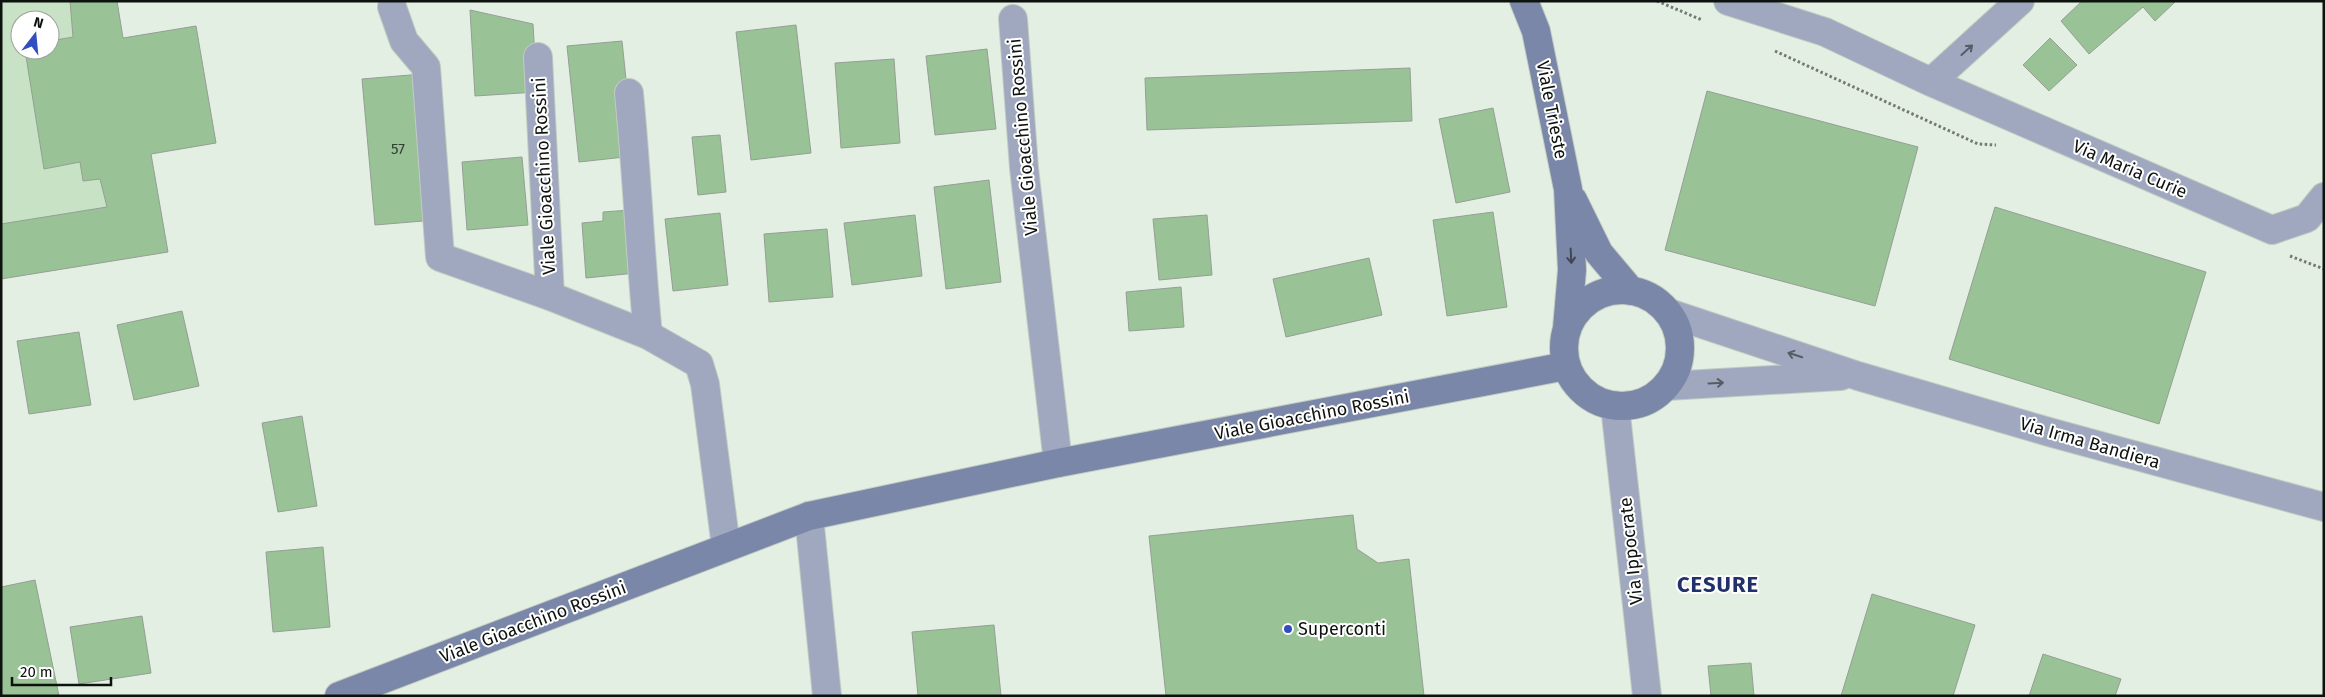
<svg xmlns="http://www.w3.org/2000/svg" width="2325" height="697" font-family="'Fira Sans',sans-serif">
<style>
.green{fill:#c7e2c5}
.building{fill:#99c296;stroke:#959f94}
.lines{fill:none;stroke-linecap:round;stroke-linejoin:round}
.street-casing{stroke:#c2ccc2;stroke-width:30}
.secondary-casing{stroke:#c2ccc2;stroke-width:30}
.path{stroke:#727a72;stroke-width:3;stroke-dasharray:2.5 2.5;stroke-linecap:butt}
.street{stroke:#9fa8bf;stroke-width:28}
.secondary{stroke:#7a87a8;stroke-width:28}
.oneway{stroke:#565d66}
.oneway2{stroke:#3f4753}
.poi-dot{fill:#324ebf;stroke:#fff;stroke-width:2}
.labels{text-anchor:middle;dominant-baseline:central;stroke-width:4;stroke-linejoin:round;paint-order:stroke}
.number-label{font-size:15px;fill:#313e30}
.street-label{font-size:18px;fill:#0e120e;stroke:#fff}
.poi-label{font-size:18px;fill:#0e120e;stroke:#fff;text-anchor:start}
.district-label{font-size:22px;font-weight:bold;letter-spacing:1px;fill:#213169;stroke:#fff}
</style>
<rect width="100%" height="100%" fill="#e4efe4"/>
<path class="green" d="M11,1h59l3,36 -23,4v-21h-30v30h5l19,118 36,-6 3,19 17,-2 7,28 -106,17v-221z"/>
<path class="building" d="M70,1h47l6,37 73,-12 20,117 -65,11 17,98 -167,27v-55l106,-17 -7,-28 -17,2 -3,-19 -36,7 -19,-119h25v-9l23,-4z
M2082,1h94l-21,20 -12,-14 -54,47 -28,-33z
M470,10l63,14 4,68 -62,4z
M796,25l15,128 -60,7 -15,-128z
M2050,38l27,27 -28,26 -26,-26z
M622,41l12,115 -55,6 -12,-116z
M987,49l9,80 -61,6 -9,-79z
M894,59l6,84 -59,5 -6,-85z
M1410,68l2,53 -265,9 -2,-52z
M422,74l13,146 -60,5 -13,-146z
M1707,91l211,56 -43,159 -210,-56z
M1493,108l17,84 -54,11 -17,-84z
M720,135l6,57 -28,3 -6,-58z
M522,157l6,68 -61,5 -5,-68z
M989,180l12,102 -55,7 -12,-102z
M1995,207l211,65 -47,152 -210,-65z
M630,210l6,63 -50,5 -4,-55 21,-2v-9z
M1493,212l14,95 -60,9 -14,-96z
M720,213l8,72 -55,6 -8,-72z
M915,215l7,61 -70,9 -8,-62z
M1207,215l5,60 -53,5 -6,-61z
M827,229l6,68 -64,5 -5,-68z
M1369,258l13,57 -96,22 -13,-58z
M1181,287l3,40 -55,4 -3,-39z
M182,311l17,75 -65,14 -17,-75z
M79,332l12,73 -62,9 -12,-73z
M302,416l15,90 -39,6 -16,-89z
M1353,515l4,34 21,14 31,-4 15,137h-258l-17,-160z
M323,547l7,80 -57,5 -7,-80z
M35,580l24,116h-58v-109z
M1872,594l103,31 -22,71h-112z
M142,616l9,57 -72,11 -9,-57z
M994,625l7,71h-83l-6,-64z
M2043,654l78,25 -6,17h-86z
M1751,663l3,33h-43l-3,-30z"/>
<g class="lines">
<defs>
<path id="street" d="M1728,1l97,31 106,50 341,148 35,-12 17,-21
M392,7l12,34 22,26 14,190 110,39 98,39 51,29 6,20 21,163
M1013,19l11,149 34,295
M538,57l12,239
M1931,82l89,-81
M629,93c8,81 11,161 19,242
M1669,313l189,63 191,56 275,75
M1667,386l174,-10
M1615,406l32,290
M809,516l18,180"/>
<path id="secondary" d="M1524,1l12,30 32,158 4,81 -5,58
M1573,200l26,53 32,38
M1564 348a58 58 0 1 1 116 0a58 58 0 1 1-116 0Z
M339,696l470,-180 249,-53 508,-97"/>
</defs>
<use href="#street" class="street-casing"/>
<use href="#secondary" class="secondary-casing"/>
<path class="path" d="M1657,1l45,19
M1775,51l203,93 18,1
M2290,256l34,13"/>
<use href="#street" class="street"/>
<use href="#secondary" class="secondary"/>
</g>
<defs><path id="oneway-shaft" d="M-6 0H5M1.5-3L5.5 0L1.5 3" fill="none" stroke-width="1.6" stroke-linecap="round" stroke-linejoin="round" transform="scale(1.25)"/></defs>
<g class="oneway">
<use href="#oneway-shaft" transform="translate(1967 50) rotate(-42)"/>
<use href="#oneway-shaft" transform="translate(1795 355) rotate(-162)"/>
<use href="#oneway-shaft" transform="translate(1716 383) rotate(-3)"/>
</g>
<use class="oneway2" href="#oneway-shaft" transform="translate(1571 256) rotate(87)"/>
<circle class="poi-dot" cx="1288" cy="629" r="5"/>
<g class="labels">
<g class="number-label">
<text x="398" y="149">57</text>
</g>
<g class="street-label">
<text transform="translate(1552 110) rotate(79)">Viale Trieste</text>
<text transform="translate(1023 137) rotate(-95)">Viale Gioacchino Rossini</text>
<text transform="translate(2130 169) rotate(23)">Via Maria Curie</text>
<text transform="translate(544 176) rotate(-93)">Viale Gioacchino Rossini</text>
<text transform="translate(1312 415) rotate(-11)">Viale Gioacchino Rossini</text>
<text transform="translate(2090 443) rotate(16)">Via Irma Bandiera</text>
<text transform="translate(1631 551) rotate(-96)">Via Ippocrate</text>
<text transform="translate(533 622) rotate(-21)">Viale Gioacchino Rossini</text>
</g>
<g class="poi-label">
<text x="1298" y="629">Superconti</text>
</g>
<g class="district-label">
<text x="1718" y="584">CESURE</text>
</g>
</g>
<rect width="2325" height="697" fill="none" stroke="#0e120e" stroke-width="5"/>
<g transform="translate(35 35) rotate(16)"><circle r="24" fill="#ffffff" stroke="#9fa09f"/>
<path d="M0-4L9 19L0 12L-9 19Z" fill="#324ebf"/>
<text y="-8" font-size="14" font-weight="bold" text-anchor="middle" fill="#0e120e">N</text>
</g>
<path d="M12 677v8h99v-8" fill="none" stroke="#0e120e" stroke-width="2.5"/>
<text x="20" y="677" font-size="15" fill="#0e120e" stroke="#ffffff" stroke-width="4" paint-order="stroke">20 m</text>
</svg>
